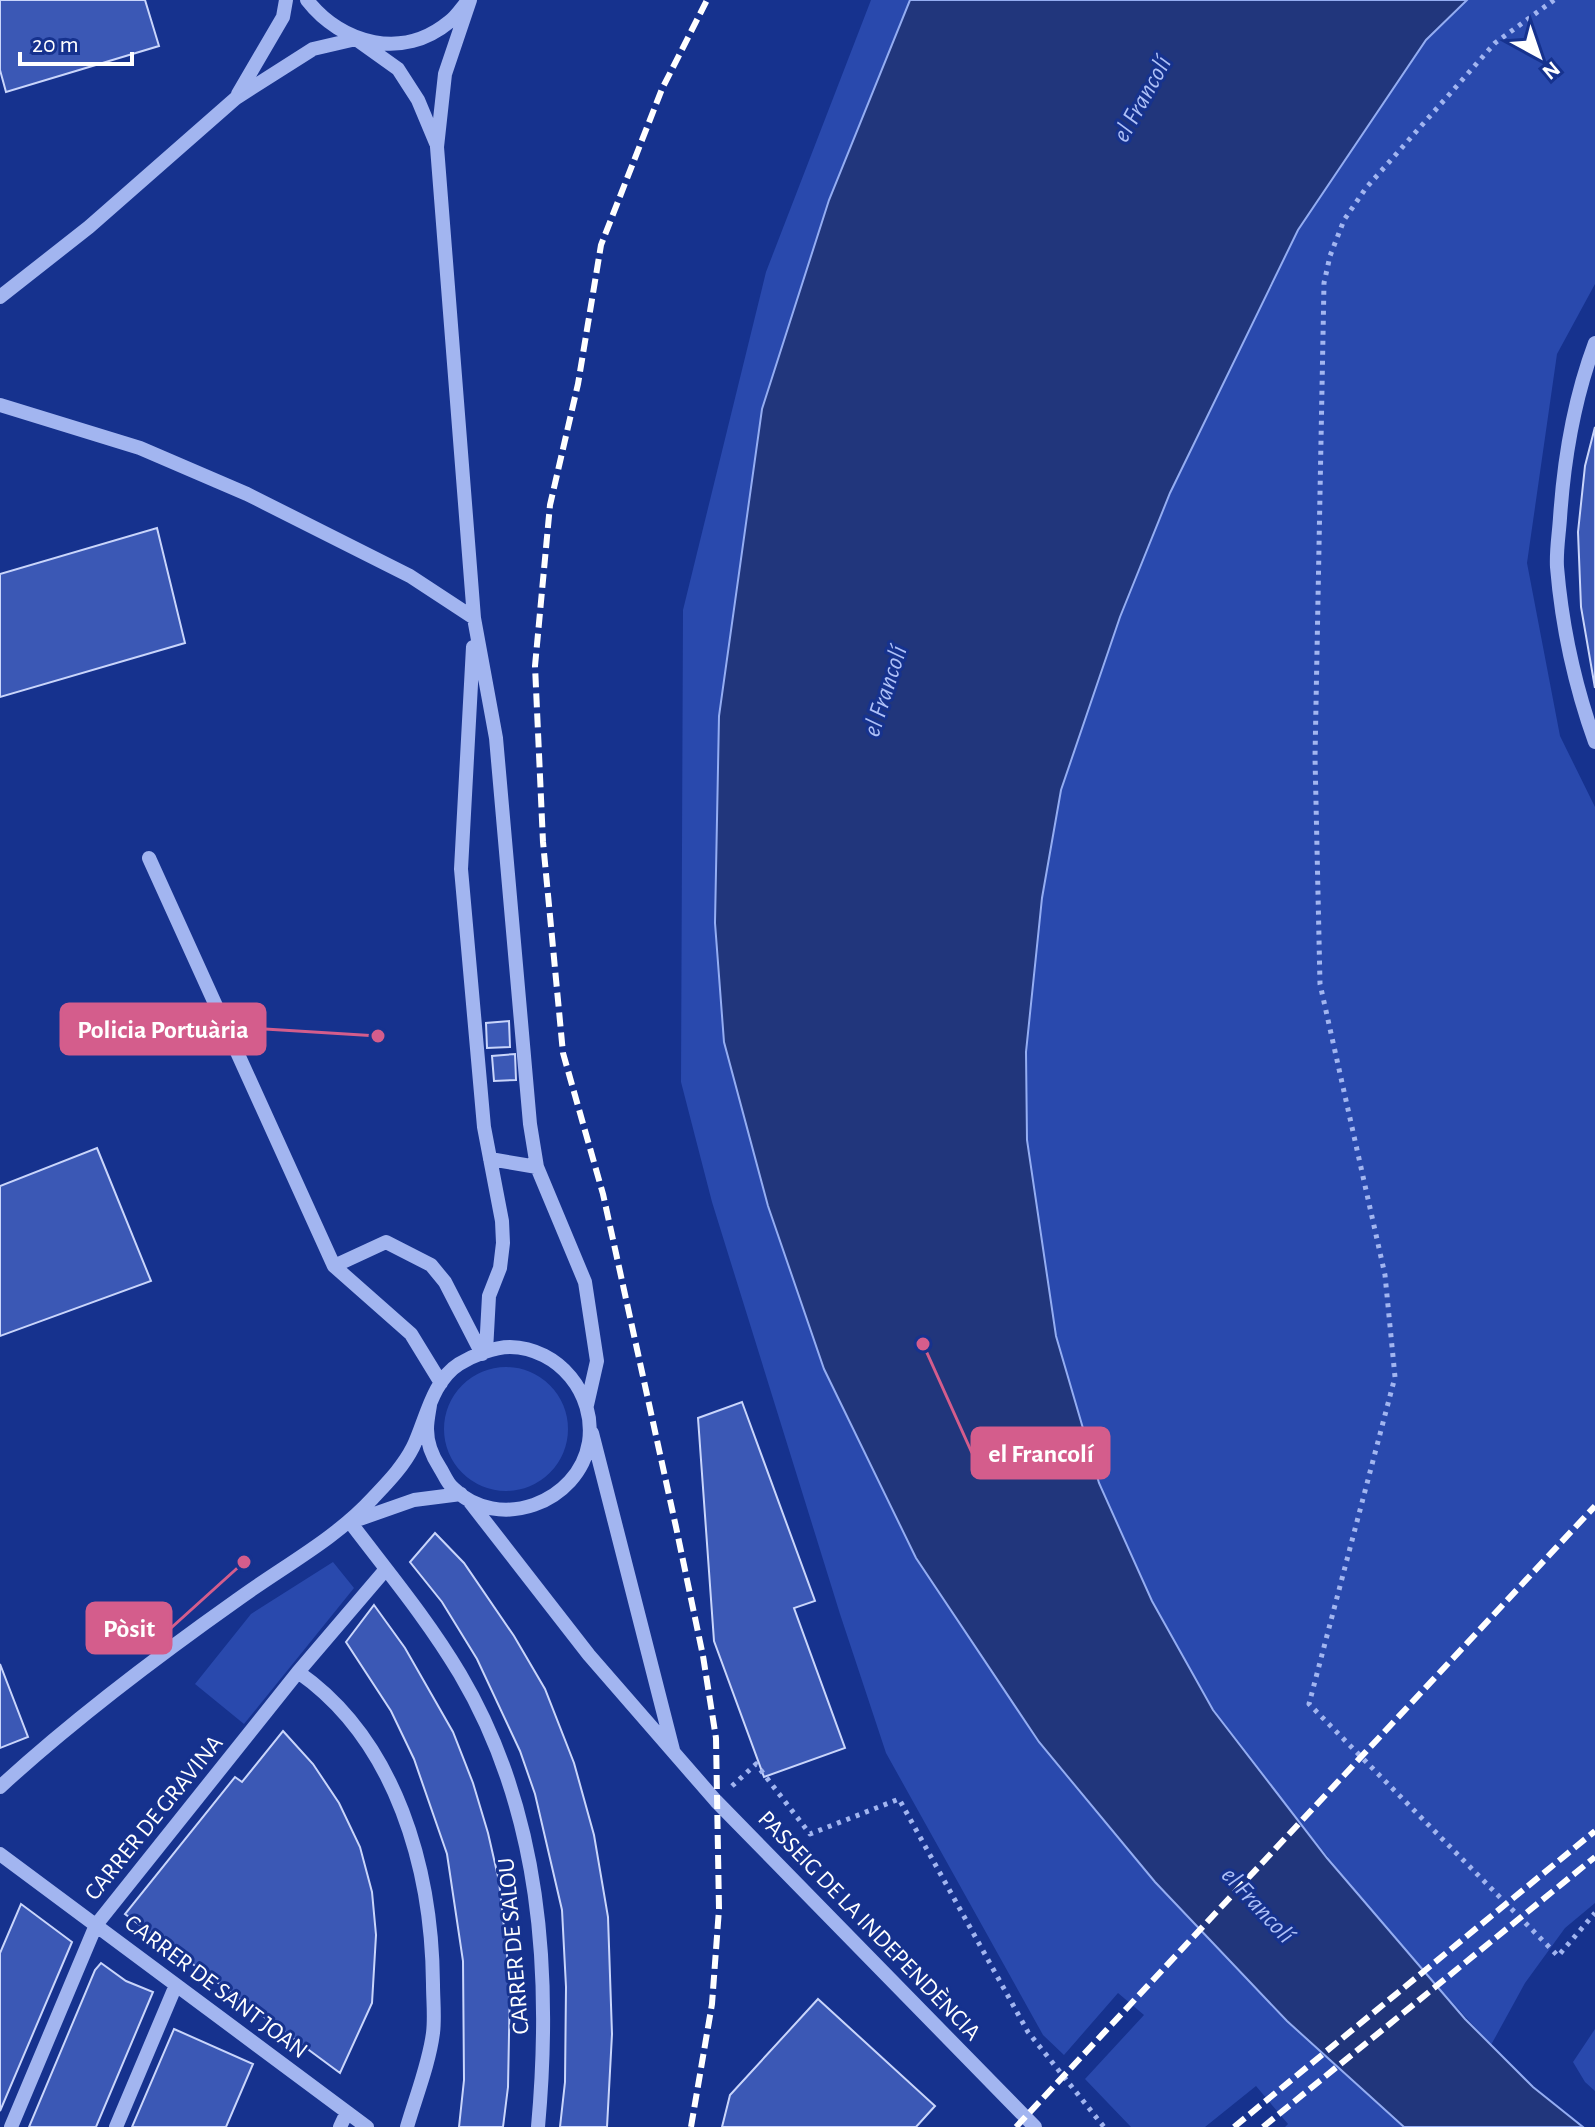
<svg xmlns="http://www.w3.org/2000/svg" width="1595" height="2127" font-family="'Alegreya Sans',sans-serif">
<style>
.green{fill:#2949ad}
.water{fill:#21367c;stroke:#94adf2;stroke-width:2}
.building{fill:#3b58b5;stroke:#c9d5fb;stroke-width:2}
.lines{fill:none;stroke-linecap:round;stroke-linejoin:round}
.path{stroke:#a2b5f0;stroke-width:5;stroke-dasharray:4 6;stroke-linecap:butt}
.minor{stroke:#a2b5f0;stroke-width:14}
.rail{stroke:#fff;stroke-width:6;stroke-dasharray:14 6;stroke-linecap:butt}
.labels{text-anchor:middle;dominant-baseline:central;stroke-width:6;stroke-linejoin:round;paint-order:stroke}
.street-label{font-size:24px;fill:#fff;stroke:#16328e}
.water-label{font-size:26px;font-style:italic;fill:#aec0f7;stroke:#16328e}
.leader{fill:none;stroke:#d45d8c;stroke-width:3}
.callout-dot{fill:#d45d8c;stroke:#16328e;stroke-width:3}
.callout{fill:#d45d8c;stroke:#d45d8c;stroke-width:3}
.callout-label{font-size:26px;text-anchor:middle;font-weight:bold;fill:#fff}
</style>
<rect width="100%" height="100%" fill="#16328e"/>
<path class="green" d="M871,0h39l-81,200 -67,209 -43,307 105,653 92,189 123,184 115,140 133,139 117,106h-119l3,-3 -32,-38 -51,41h-74l-46,-48 59,-64 -26,-22 -54,62 -21,-20 -157,-282 -46,-139 -128,-412 -31,-120 2,-472 83,-338z
M1467,0h128v284l-38,70 -30,209 33,173 35,71v1096l-30,25 -40,55 -34,62 -96,-106 -121,-148 -61,-81 -61,-109 -53,-118 -43,-147 -29,-196 -1,-88 16,-154 19,-108 59,-173 50,-124 128,-263 128,-190z
M444 1429a62 62 0 1 1 124 0a62 62 0 1 1-124 0Z
M333,1562l21,26 -110,136 -49,-40 56,-70z
M1595,2029v62l-10,-9 -12,-20z"/>
<path class="water" d="M910,0h557l-41,40 -128,190 -128,263 -50,124 -59,173 -19,108 -16,154 1,88 29,196 43,147 53,118 61,109 114,148 138,161 68,68 50,40h-179l-117,-106 -132,-139 -116,-140 -123,-184 -92,-189 -56,-163 -44,-164 -9,-119 4,-207 43,-307 67,-209z"/>
<path class="building" d="M0,0h145l14,46 -153,46 -6,-22z
M1595,427v261l-14,-81 -3,-75 7,-66z
M157,528l28,115 -185,54v-123z
M509,1021l1,26 -23,1 -1,-25z
M515,1054l1,26 -22,1 -2,-25z
M97,1148l54,133 -151,55v-150z
M742,1402l73,199 -21,7 51,140 -81,29 -50,-136 -16,-223z
M435,1533l29,30 50,73 31,53 29,74 20,72 14,82 4,117 -5,93h-47l5,-45 1,-95 -4,-77 -27,-116 -15,-43 -43,-92 -35,-57 -32,-40z
M374,1605l31,43 48,84 20,51 15,50 11,48 11,102 -2,104 -5,40h-44l5,-47 -1,-119 -16,-107 -33,-95 -23,-48 -45,-69z
M0,1664l28,73 -28,11z
M283,1731l30,33 26,39 21,44 12,45 4,43 -4,68 -32,70 -215,-159 110,-137 7,5z
M21,1904l51,38 -72,169v-158z
M101,1963l25,18 27,11 -57,135h-67l66,-157z
M818,1999l117,107 -19,21h-194l8,-32z
M174,2029l79,35 -27,63h-94z"/>
<g class="lines">
<path class="path" d="M1554,0l-59,43 -129,145 -22,32 -14,36 -6,27 -9,474 5,227 65,291 10,102 -86,327 249,252 37,-43
M732,1786l24,-22 54,70 89,-35 129,233 76,95"/>
<path class="minor" d="M307,0c35,45 96,60 142,22 7,-5 12,-13 17,-19
M238,94l45,-77 3,-17
M0,297l89,-70 147,-129 77,-49 43,-10 42,30 20,31 18,43
M1595,343c-21,56 -31,115 -35,175 -1,16 -4,33 -3,49 5,60 18,119 38,175
M0,405l140,43 107,46 163,82 64,42 -37,-471 8,-73 25,-74
M474,618l22,120 34,386 7,43 48,115 12,79 -10,44
M473,647l-12,222 23,258 18,94 1,22 -3,25 -11,28 -3,55
M149,858l185,408 52,-24 45,23 14,17 37,72
M490,1159l47,8
M334,1266l77,68 30,49
M592,1433l81,317
M470,1502l119,153 127,146 319,326
M354,1521l60,-21 47,-6
M350,1522c38,50 78,98 110,152 81,137 92,298 78,453
M298,1672c99,69 134,198 135,312 0,16 2,33 0,49 -4,31 -17,63 -26,94
M0,1787c74,-68 155,-129 237,-187 45,-33 97,-60 135,-101 15,-16 31,-32 41,-52 13,-27 19,-66 46,-83 15,-9 35,-17 51,-17 49,1 86,47 79,95 -10,61 -91,91 -136,46 -6,-5 -9,-14 -13,-20 -8,-12 -13,-24 -13,-39 0,-8 2,-17 3,-24
M0,1854l367,273
M11,2127l85,-202 202,-253 88,-103
M116,2127l60,-142
M340,2127l7,-15"/>
<path class="rail" d="M691,2127l21,-123 7,-95 -3,-171 -13,-82 -27,-129 -73,-333 -40,-141 -20,-211 -8,-176 15,-161 28,-121 23,-139 61,-156 45,-89
M1016,2127l579,-621
M1234,2127l361,-296
M1263,2127l332,-270"/>
</g>
<g class="labels">
<g class="street-label">
<text transform="translate(154 1818) rotate(-51)">CARRER DE GRAVINA</text>
<text transform="translate(869 1926) rotate(46)">PASSEIG DE LA INDEPENDÈNCIA</text>
<text transform="translate(514 1946) rotate(-95)">CARRER DE SALOU</text>
<text transform="translate(216 1987) rotate(37)">CARRER DE SANT JOAN</text>
</g>
<g class="water-label">
<text transform="translate(1142 99) rotate(-61)">el Francolí</text>
<text transform="translate(885 691) rotate(-72)">el Francolí</text>
<text transform="translate(1258 1905) rotate(47)">el Francolí</text>
</g>
</g>
<path class="leader" d="M378 1036L265 1029M923 1344L972 1453M244 1562L171 1628"/>
<g class="callout-dot">
<circle cx="378" cy="1036" r="8"/>
<circle cx="923" cy="1344" r="8"/>
<circle cx="244" cy="1562" r="8"/>
</g>
<g class="callout">
<rect x="61" y="1004" width="204" height="50" rx="8"/>
<rect x="972" y="1428" width="137" height="50" rx="8"/>
<rect x="87" y="1603" width="84" height="50" rx="8"/>
</g>
<g class="callout-label">
<text x="163" y="1038">Policia Portuària</text>
<text x="1041" y="1462">el Francolí</text>
<text x="129" y="1637">Pòsit</text>
</g>
<g transform="translate(1539 56) rotate(140)" stroke="#16328e" stroke-width="6" paint-order="stroke">
<path d="M0-6L14 30L0 20L-14 30Z" fill="#ffffff"/>
<text y="-12" font-size="22" font-weight="bold" text-anchor="middle" fill="#ffffff">N</text>
</g>
<path d="M20 52v12h112v-12" fill="none" stroke="#ffffff" stroke-width="4"/>
<text x="32" y="52" font-size="24" fill="#ffffff" stroke="#16328e" stroke-width="6" paint-order="stroke">20 m</text>
</svg>
